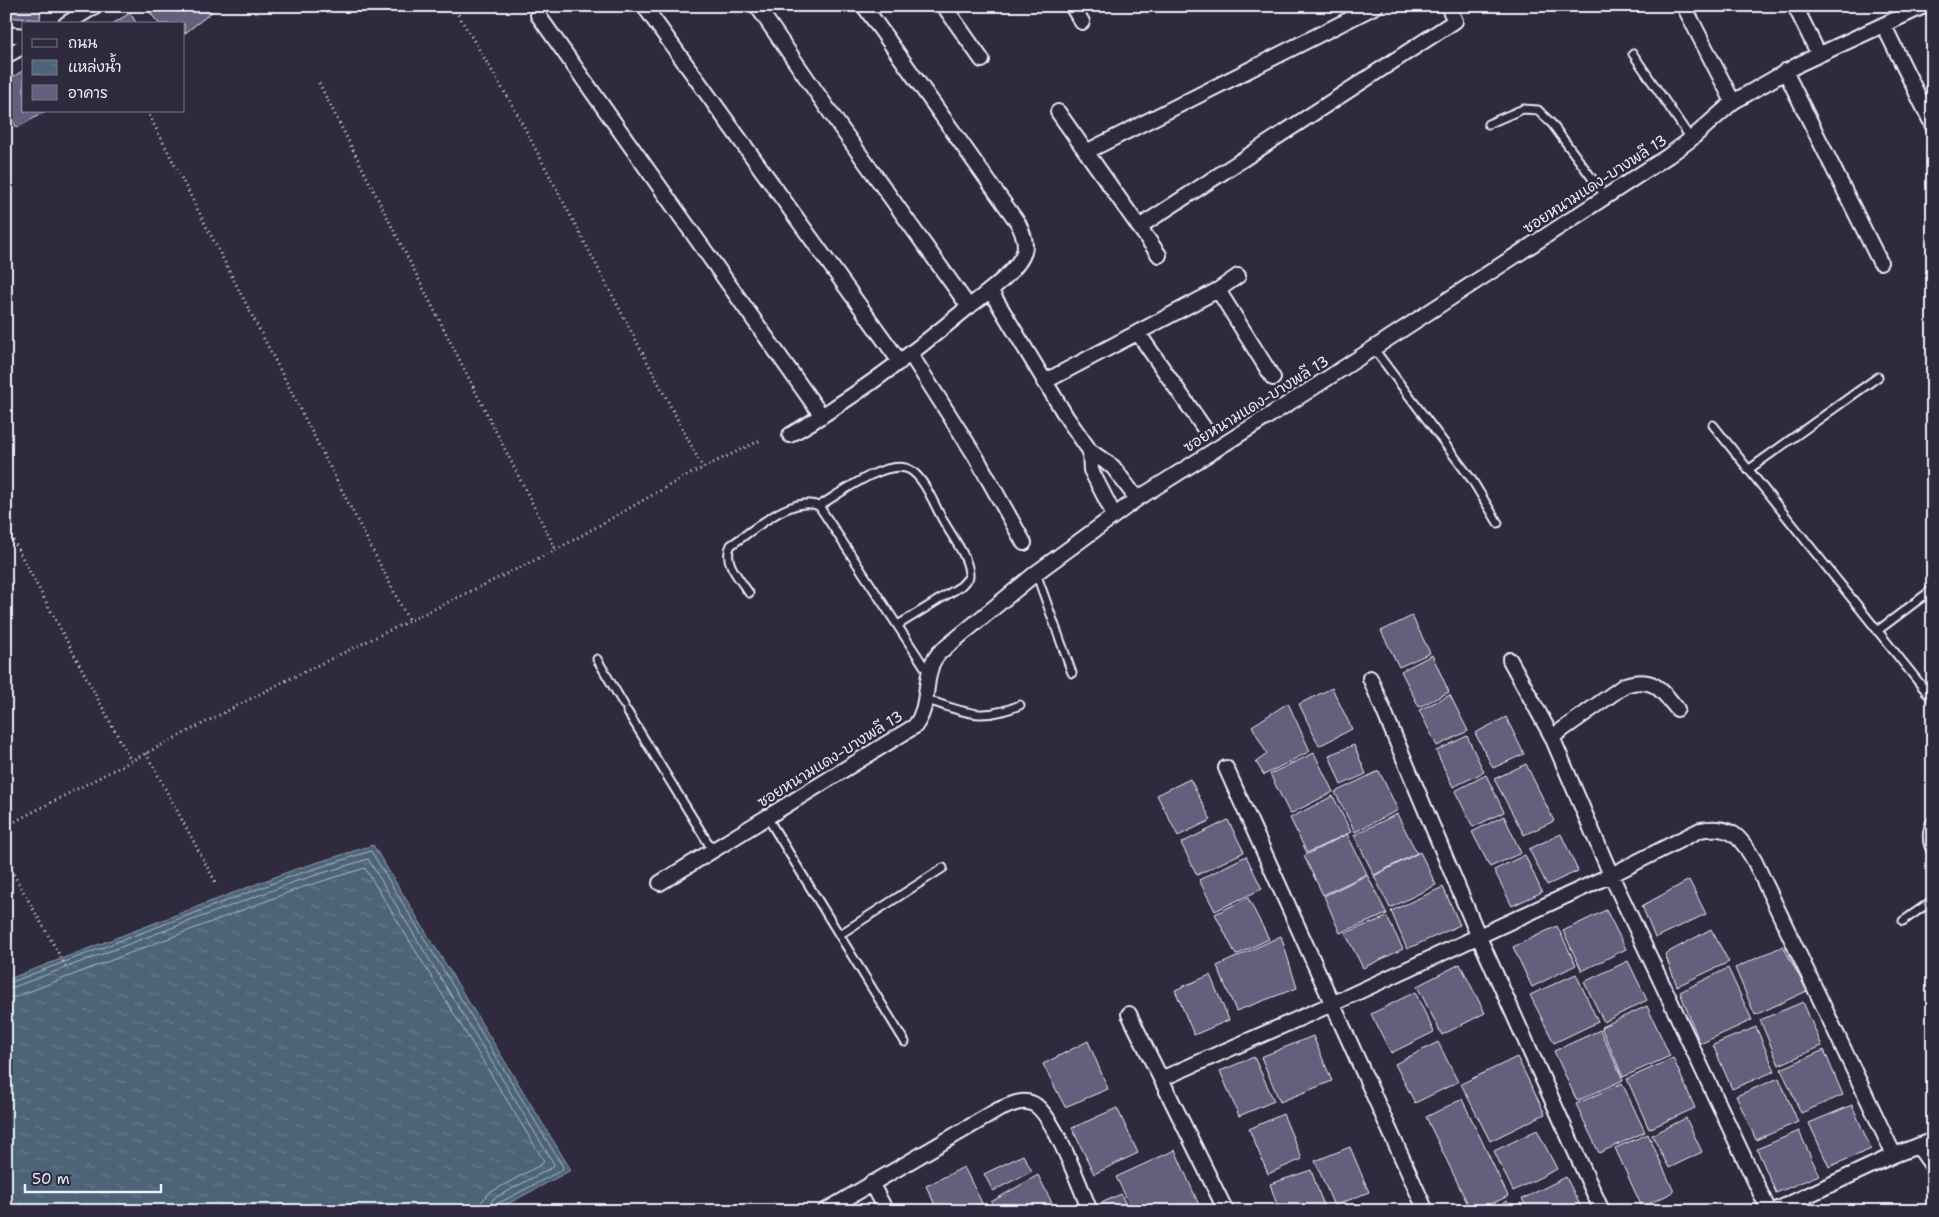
<svg xmlns="http://www.w3.org/2000/svg" width="1939" height="1217" font-family="'Shantell Sans','Playpen Sans Thai',sans-serif">
<style>
.water{fill:url(#water-ripples);stroke:#8c9cab}
.lines{fill:none;stroke-linecap:round;stroke-linejoin:round}
.shore{stroke:#aab9c5;stroke-width:1}
.building{fill:#655f7d;stroke:#e8f1f8}
.service-casing{stroke:#e8f1f8;stroke-width:11}
.minor-casing{stroke:#e8f1f8;stroke-width:18}
.path{stroke:#e8f1f8;stroke-width:3;stroke-dasharray:1 4;stroke-linecap:butt}
.service{stroke:#2f2a3d;stroke-width:7}
.minor{stroke:#2f2a3d;stroke-width:14}
.labels{text-anchor:middle;dominant-baseline:central;stroke-width:5;stroke-linejoin:round;paint-order:stroke}
.street-label{font-size:15px;fill:#e8f1f8;stroke:#2f2a3d}
</style>
<defs>
<pattern id="water-ripples" width="26" height="14" patternUnits="userSpaceOnUse" patternTransform="scale(1.25)"><rect width="26" height="14" fill="#4e6478"/><path d="M2 4q2-2 4 0t4 0M15 11q2-2 4 0t4 0" fill="none" stroke="#687b8c"/></pattern>
</defs>
<rect width="100%" height="100%" fill="#2f2a3d"/>
<filter id="ink" filterUnits="userSpaceOnUse"><feTurbulence type="fractalNoise" baseFrequency=".02" numOctaves="2"/><feDisplacementMap in="SourceGraphic" scale="10" xChannelSelector="R" yChannelSelector="G"/><feConvolveMatrix kernelMatrix="1 2 1 2 8 2 1 2 1" color-interpolation-filters="sRGB"/></filter>
<g filter="url(#ink)">
<path class="water" d="M373,845l198,325 -76,41h-489v-231l287,-110z"/>
<g class="lines">
<path class="shore" d="M6,984l289,-109 76,-24 192,316 -1,3 -65,34 -3,7
M6,990l291,-109 71,-22 186,305 -1,3 -60,32 -5,12
M6,998l9,-1 285,-109 65,-20 179,293 -2,3 -53,29 -7,8 -1,10"/>
</g>
<path class="building" d="M6,6h35l-1,14 -34,-3z
M145,6h62l5,6 -28,22v-10h-25z
M130,13l7,11h-25z
M24,70v41h22l-29,17 -11,-18v-29z
M1412,616l18,37 -31,14 -18,-36z
M1432,655l17,37 -30,15 -18,-36z
M1332,688l20,41 -33,17 -20,-42z
M1450,695l18,36 -31,15 -18,-36z
M1288,703l22,48 -46,24 -8,-13 11,-8 -15,-28z
M1506,717l18,37 -31,14 -18,-35z
M1467,736l17,36 -31,15 -17,-36z
M1354,745l12,29 -25,11 -12,-30z
M1314,753l19,39 -43,22 -20,-40z
M1526,764l28,57 -30,14 -30,-56z
M1379,771l19,39 -43,22 -20,-40z
M1486,775l18,37 -31,15 -18,-36z
M1190,779l21,41 -33,16 -21,-41z
M1333,796l18,36 -44,21 -17,-35z
M1397,814l20,39 -43,22 -20,-40z
M1504,816l17,37 -31,14 -18,-35z
M1228,820l16,32 -47,23 -16,-32z
M1347,834l20,40 -44,21 -19,-39z
M1561,834l17,37 -31,14 -18,-36z
M1420,852l16,33 -46,23 -16,-32z
M1525,855l17,37 -30,14 -18,-36z
M1246,856l16,33 -47,22 -16,-31z
M1367,875l20,39 -47,19 -16,-37z
M1689,880l17,34 -51,24 -13,-32z
M1443,887l17,38 -53,24 -16,-38z
M1248,898l21,41 -33,16 -21,-41z
M1606,910l20,39 -44,22 -19,-40z
M1387,917l16,32 -40,19 -18,-35z
M1557,926l19,39 -44,22 -19,-40z
M1711,929l18,33 -52,24 -12,-32z
M1281,936l16,52 -61,23 -19,-45z
M1783,946l24,45 -52,24 -20,-47z
M1628,961l19,39 -43,22 -20,-40z
M1460,964l25,49 -43,22 -25,-49z
M1728,968l24,52 -52,24 -20,-52z
M1576,974l22,48 -44,21 -24,-48z
M1210,975l19,45 -35,15 -19,-45z
M1415,992l19,40 -43,21 -20,-39z
M1803,1002l19,44 -43,19 -19,-45z
M1647,1006l23,50 -47,21 -22,-50z
M1756,1027l19,44 -43,18 -19,-44z
M1600,1030l23,50 -46,21 -23,-50z
M1313,1036l19,45 -52,21 -19,-45z
M1088,1041l20,48 -43,18 -22,-43z
M1438,1042l20,40 -43,21 -20,-39z
M1824,1050l19,45 -42,18 -20,-44z
M1254,1057l20,44 -35,15 -19,-45z
M1517,1057l28,57 -55,27 -29,-57z
M1673,1058l22,50 -46,21 -22,-50z
M1779,1078l19,44 -42,18 -20,-44z
M1622,1083l23,49 -46,21 -23,-49z
M1462,1099l46,97 -31,15h-6l-45,-94z
M1852,1105l19,44 -42,18 -20,-44z
M1117,1108l21,45 -44,21 -22,-46z
M1283,1114l19,45 -34,15 -19,-45z
M1686,1118l16,34 -33,16 -17,-33z
M1537,1130l20,39 -44,22 -19,-40z
M1799,1131l20,44 -43,18 -19,-44z
M1648,1134l26,58 -32,15 -27,-59z
M1350,1147l19,45 -35,14 -19,-45z
M1175,1150l24,55 -14,6h-52l-17,-34z
M1023,1155l9,16 -39,20 -9,-17z
M964,1167l18,36 -15,8h-29l-12,-25z
M1311,1170l13,37 -10,4h-35l-9,-27z
M1038,1175l18,36h-61l-4,-9z
M1566,1177l17,34h-54l-7,-12z
M1121,1194l8,17h-26l-4,-7z
M1507,1201l4,10h-24z"/>
<g class="lines">
<defs>
<path id="service" d="M1633,54l58,85
M1488,124l35,-15 15,1 14,14 54,73
M1374,349l98,131 26,43
M1713,425l220,275
M1748,470l130,-93
M819,506c20,-12 71,-51 93,-35 14,10 23,36 32,51 9,16 26,37 25,55l-8,9 -63,39
M1036,573l36,100
M749,593c-9,-14 -27,-31 -18,-48 22,-14 61,-51 88,-39l109,166
M1877,631l56,-42
M597,659l27,46
M927,700c39,12 53,22 93,5
M627,711l86,140
M767,817l138,225
M1933,819c-7,9 -8,25 0,35
M1903,921l30,-21
M839,935l104,-67"/>
<path id="minor" d="M644,6l256,356
M757,6l84,122 128,179
M944,6l38,54
M1072,6l10,16
M1684,6l49,96
M1795,6l24,49
M538,15l284,401
M66,24l29,-18
M1884,26l49,100
M6,34l18,2
M6,56l18,-10
M1785,71l95,191
M1058,112l101,143
M1086,152l290,-146
M1139,227l316,-206 -7,-15
M990,290l77,128 23,33 23,16 24,32
M1218,290l55,88
M1138,333l66,95
M911,355l65,102 48,86
M1044,382l174,-92 20,-14
M790,435c64,-37 121,-80 177,-127 16,-12 51,-37 57,-56 3,-11 -2,-20 -6,-29l-154,-217
M1090,451l1,19 23,45
M1510,660l42,77 59,138 158,336
M1370,678l108,257 124,276
M1552,737l73,-52c28,-9 36,4 52,24
M1226,768l200,443
M660,883l255,-157c14,-19 9,-38 16,-59 1,-5 5,-10 8,-14l97,-80 101,-74 168,-106 363,-237 23,-17 42,-37 68,-39 123,-57
M1129,1014l97,197
M1161,1079l171,-75 279,-129 89,-45c31,-6 41,7 55,32l139,293
M1918,1146l15,21
M871,1183l15,28
M825,1211l173,-101c11,-4 22,-11 33,-7 21,6 50,86 59,108
M1774,1211l120,-56 39,-15"/>
</defs>
<use href="#service" class="service-casing"/>
<use href="#minor" class="minor-casing"/>
<path class="path" d="M453,6l61,102 189,360
M319,83l237,467
M147,111l262,510
M6,527l125,234
M146,753l71,132
M6,826l275,-143 275,-133 128,-73 77,-37
M6,861l62,109"/>
<use href="#service" class="service"/>
<use href="#minor" class="minor"/>
</g>
</g>
<g class="labels">
<g class="street-label">
<text transform="translate(1595 184) rotate(-33)">ซอยหนามแดง-บางพลี 13</text>
<text transform="translate(1256 404) rotate(-32)">ซอยหนามแดง-บางพลี 13</text>
<text transform="translate(830 759) rotate(-32)">ซอยหนามแดง-บางพลี 13</text>
</g>
</g>
<rect width="1939" height="1217" fill="none" stroke="#2f2a3d" stroke-width="25"/>
<rect x="12" y="12" width="1914" height="1192" fill="none" stroke="#e8f1f8" stroke-width="2" filter="url(#ink)"/>
<rect x="22" y="22" width="162" height="90" fill="#2f2a3d" stroke="#797a88"/>
<rect x="32" y="39" width="25" height="8" fill="#2f2a3d" stroke="#797a88"/>
<text x="68" y="48" font-size="15" fill="#e8f1f8">ถนน</text>
<rect x="32" y="60" width="25" height="15" fill="url(#water-ripples)" stroke="#797a88"/>
<text x="68" y="72" font-size="15" fill="#e8f1f8">แหล่งน้ำ</text>
<rect x="32" y="85" width="25" height="15" fill="#655f7d" stroke="#797a88"/>
<text x="68" y="98" font-size="15" fill="#e8f1f8">อาคาร</text>
<path d="M25 1184v8h136v-8" fill="none" stroke="#e8f1f8" stroke-width="2.5"/>
<text x="32" y="1184" font-size="15" fill="#e8f1f8" stroke="#2f2a3d" stroke-width="4" paint-order="stroke">50 m</text>
</svg>
